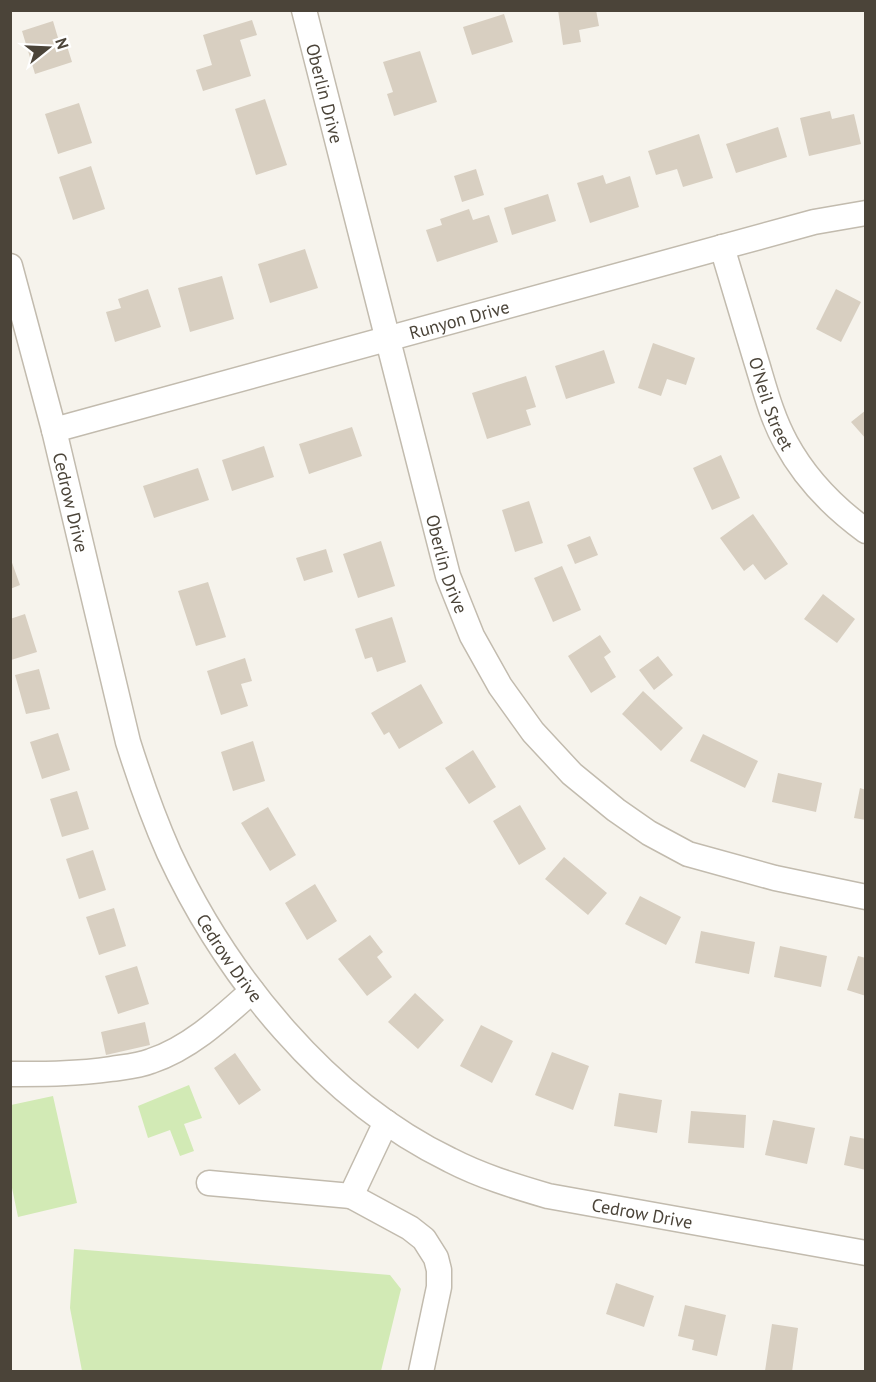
<svg xmlns="http://www.w3.org/2000/svg" width="876" height="1382" font-family="'PT Sans',sans-serif">
<style>
.green{fill:#d2eab5}
.building{fill:#d8cfc1}
.lines{fill:none;stroke-linecap:round;stroke-linejoin:round}
.minor-casing{stroke:#c2bbae;stroke-width:27}
.minor{stroke:#fff;stroke-width:24}
.labels{text-anchor:middle;dominant-baseline:central;stroke-width:6;stroke-linejoin:round;paint-order:stroke}
.street-label{font-size:18px;fill:#4b4439;stroke:#fff}
</style>
<rect width="100%" height="100%" fill="#f6f3ec"/>
<path class="green" d="M189,1085l13,33 -18,6 10,27 -14,5 -10,-26 -22,8 -10,-32z
M53,1096l24,107 -59,14 -7,-34v-78z
M74,1249l316,26 11,14 -20,82h-299l-12,-63z"/>
<path class="building" d="M558,10h38l3,16 -20,4 2,12 -18,3z
M504,14l9,28 -41,13 -9,-28z
M252,20l5,15 -17,5 11,36 -48,15 -7,-21 16,-5 -9,-30z
M53,21l8,27 6,-2 5,16 -37,12 -13,-43z
M420,51l17,51 -43,14 -7,-22 6,-2 -10,-30z
M265,99l22,66 -31,10 -21,-66z
M79,103l13,40 -34,11 -13,-40z
M830,111l2,8 22,-5 7,30 -52,12 -9,-38z
M778,127l9,30 -51,16 -10,-29z
M699,134l14,44 -30,9 -6,-18 -21,6 -8,-24z
M91,166l14,43 -32,11 -14,-43z
M476,169l8,26 -22,7 -8,-26z
M603,175l3,9 24,-8 9,31 -49,16 -13,-40z
M548,194l8,27 -44,14 -8,-27z
M469,209l4,11 16,-5 9,27 -61,20 -11,-32 16,-5 -2,-6z
M305,249l13,39 -48,15 -12,-39z
M222,276l12,43 -44,13 -12,-44z
M148,289l13,38 -46,15 -9,-30 15,-4 -3,-9z
M836,289l25,13 -20,40 -25,-13z
M653,343l42,15 -9,27 -19,-6 -6,17 -23,-8z
M604,350l11,33 -49,16 -11,-33z
M526,376l10,31 -10,3 5,15 -44,14 -15,-46z
M866,410v29l-15,-17z
M352,427l10,29 -53,18 -10,-30z
M264,446l10,31 -42,14 -10,-31z
M721,455l19,43 -28,12 -19,-42z
M198,468l11,32 -55,18 -11,-32z
M529,501l14,42 -28,9 -13,-42z
M753,514l35,50 -23,16 -12,-16 -9,7 -24,-33z
M590,536l8,19 -23,9 -8,-19z
M381,541l14,45 -37,12 -15,-44z
M326,549l7,23 -29,9 -8,-23z
M10,557l10,28 -10,4z
M562,566l19,44 -28,12 -19,-44z
M208,582l18,55 -30,9 -18,-55z
M823,594l32,25 -18,24 -33,-24z
M25,614l12,38 -26,8 -1,-41z
M392,617l14,45 -29,10 -5,-15 -7,2 -10,-30z
M600,635l11,17 -7,5 12,20 -25,16 -23,-37z
M658,656l15,19 -19,15 -15,-20z
M245,658l7,23 -11,3 7,22 -27,9 -14,-44z
M39,669l11,40 -24,5 -11,-39z
M421,684l22,39 -44,26 -10,-17 -5,3 -13,-22z
M643,691l40,37 -22,23 -39,-37z
M58,733l12,37 -28,9 -12,-37z
M703,734l55,27 -13,27 -55,-27z
M253,741l12,40 -32,10 -12,-39z
M473,750l23,37 -27,17 -24,-36z
M778,773l44,10 -6,29 -44,-10z
M860,788l6,2v30l-12,-2z
M77,791l12,38 -27,8 -12,-38z
M520,805l26,44 -27,16 -26,-44z
M268,807l28,48 -26,16 -29,-48z
M93,850l13,40 -27,9 -13,-40z
M564,857l43,36 -19,22 -43,-36z
M315,884l22,37 -30,19 -22,-37z
M640,896l41,21 -15,28 -41,-21z
M114,908l12,38 -27,9 -13,-38z
M701,931l54,11 -6,32 -54,-11z
M370,935l13,17 -6,5 15,20 -25,19 -29,-37z
M780,946l47,10 -6,31 -47,-10z
M858,956l8,2v38l-19,-6z
M137,966l12,38 -31,10 -13,-38z
M415,993l29,27 -26,29 -30,-27z
M145,1022l5,23 -44,10 -5,-23z
M481,1025l32,16 -21,42 -32,-17z
M552,1052l37,14 -16,44 -38,-15z
M235,1053l26,37 -22,15 -25,-37z
M619,1093l43,7 -5,33 -43,-7z
M691,1111l55,4 -2,33 -56,-5z
M773,1120l42,8 -8,36 -42,-9z
M850,1136l16,3v31l-22,-5z
M616,1283l38,13 -10,31 -38,-13z
M685,1305l41,10 -9,41 -25,-6 2,-10 -16,-4z
M772,1324l26,4 -6,44 -27,-1z"/>
<g class="lines">
<defs>
<g id="minor">
<path id="s1" d="M304,10l144,566 24,60 28,50 33,46 39,42 44,36 33,23 39,21 87,24 91,19"/>
<path id="s2" d="M722,247c11,37 22,73 33,110 9,29 16,59 31,86 19,35 47,64 80,88"/>
<path id="s3" d="M10,266l44,164 74,312c12,38 25,75 41,111 57,123 157,247 281,307 31,16 64,26 98,36l318,57"/>
<path id="s4" d="M54,430l760,-208 52,-9"/>
<path d="M10,1074c34,0 68,0 101,-5 13,-2 28,-3 40,-8 39,-13 71,-43 101,-70"/>
<path d="M209,1183l142,13 35,-74"/>
<path d="M351,1196l59,32 14,11 12,19 3,12v17l-18,85"/>
</g>
</defs>
<use href="#minor" class="minor-casing"/>
<use href="#minor" class="minor"/>
</g>
<g class="labels">
<g class="street-label">
<text stroke="none"><textPath href="#s1" startOffset="86">Oberlin Drive</textPath></text>
<text stroke="none"><textPath href="#s4" startOffset="420">Runyon Drive</textPath></text>
<text stroke="none"><textPath href="#s2" startOffset="164">O'Neil Street</textPath></text>
<text stroke="none"><textPath href="#s3" startOffset="244">Cedrow Drive</textPath></text>
<text stroke="none"><textPath href="#s1" startOffset="572">Oberlin Drive</textPath></text>
<text stroke="none"><textPath href="#s3" startOffset="730">Cedrow Drive</textPath></text>
<text stroke="none"><textPath href="#s3" startOffset="1233">Cedrow Drive</textPath></text>
</g>
</g>
<rect width="876" height="1382" fill="none" stroke="#4b4439" stroke-width="24"/>
<g transform="translate(48 48) rotate(72)" stroke="#ffffff" stroke-width="4.5" paint-order="stroke">
<path d="M0-4.5L10 22L0 15L-10 22Z" fill="#4b4439"/>
<text y="-9" font-size="16" font-weight="bold" text-anchor="middle" fill="#4b4439">N</text>
</g>
</svg>
